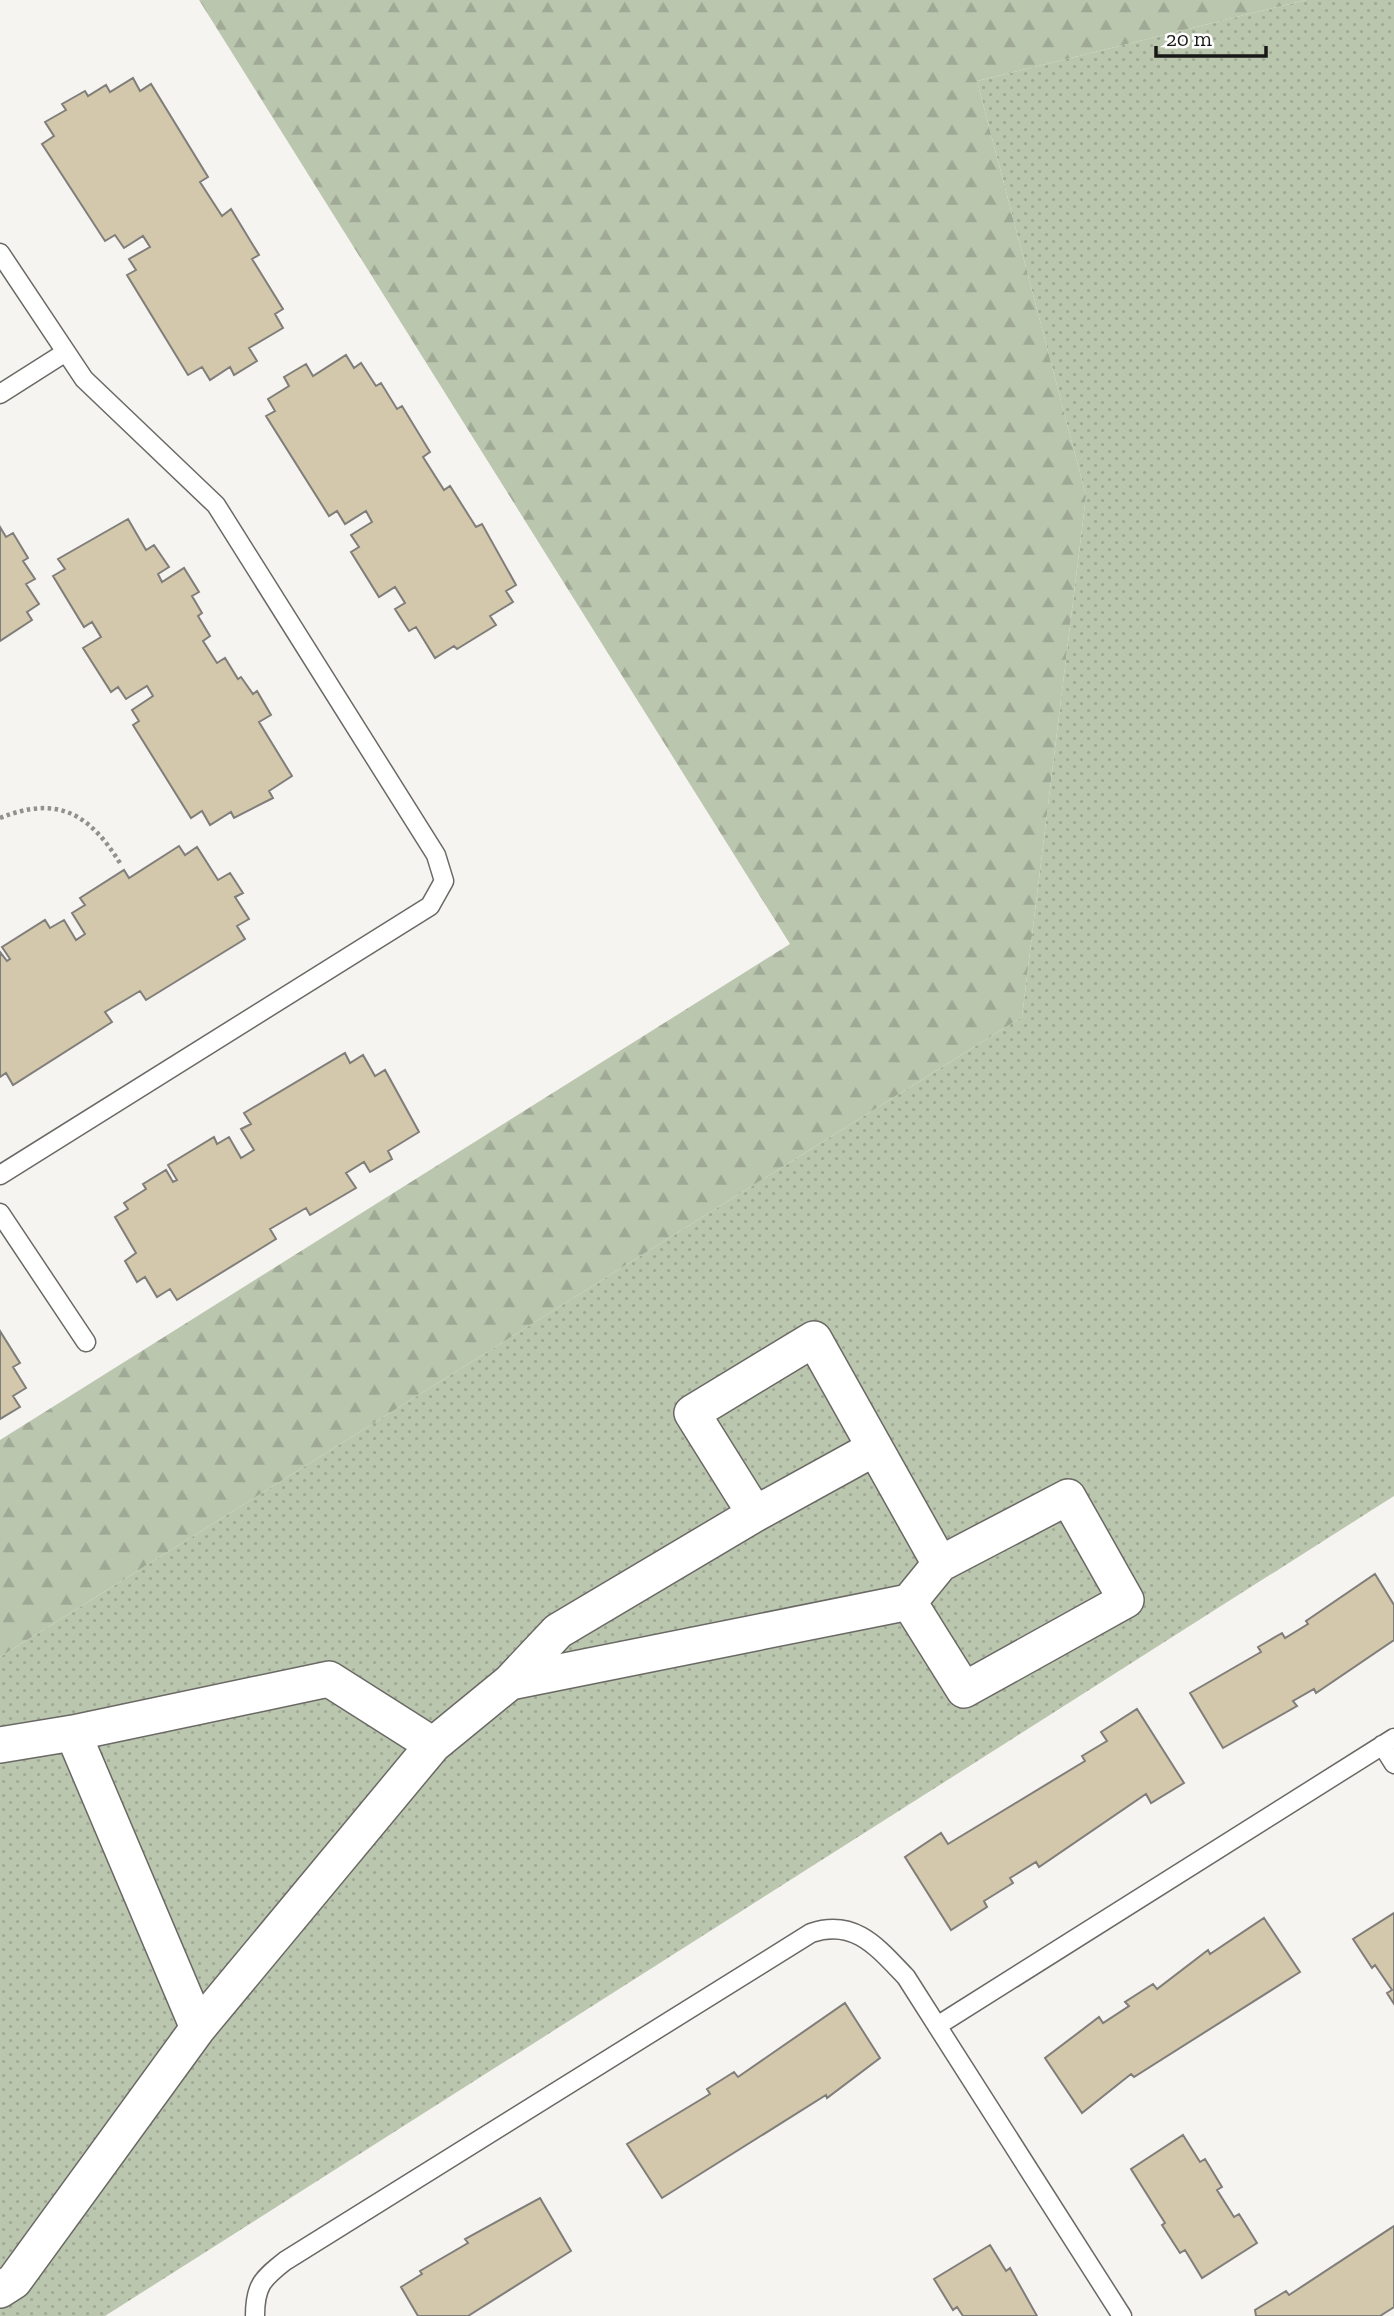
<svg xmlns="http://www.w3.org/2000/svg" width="1394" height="2316" font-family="'Zilla Slab',serif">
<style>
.grass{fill:url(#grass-dots)}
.forest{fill:url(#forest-firs)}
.building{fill:#d3c8ac;stroke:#807e7a;stroke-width:2}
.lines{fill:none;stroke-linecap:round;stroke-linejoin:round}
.service-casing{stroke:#6a6965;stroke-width:21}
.minor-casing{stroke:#6a6965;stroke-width:38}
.path{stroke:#92918e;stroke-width:4.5;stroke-dasharray:3.5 3.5;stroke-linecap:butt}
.service{stroke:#fff;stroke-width:18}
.minor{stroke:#fff;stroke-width:35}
</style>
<defs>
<pattern id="grass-dots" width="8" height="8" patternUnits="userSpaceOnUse" patternTransform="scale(1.75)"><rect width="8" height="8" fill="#bbc6ae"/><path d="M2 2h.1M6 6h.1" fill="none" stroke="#a0a995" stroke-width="1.8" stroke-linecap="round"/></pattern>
<pattern id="forest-firs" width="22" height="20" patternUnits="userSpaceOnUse" patternTransform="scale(1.75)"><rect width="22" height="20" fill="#bbc6ae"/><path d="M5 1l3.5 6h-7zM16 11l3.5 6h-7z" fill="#a0a995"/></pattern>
</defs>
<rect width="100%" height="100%" fill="#f6f4f0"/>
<path class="grass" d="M1306,0h88v1496l-1289,820h-105v-659l1022,-640 64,-521 -109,-415z"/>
<path class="forest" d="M199,0h1107l-329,81 109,415 -64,521 -1022,640v-217l790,-496z"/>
<path class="building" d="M133,78l7,13 11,-7 57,93 -8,5 22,34 9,-7 28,46 -7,4 31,50 -8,5 8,14 -34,20 8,13 -23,14 -4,-8 -20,13 -8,-13 -14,8 -61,-100 9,-5 -7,-11 21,-12 -7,-11 -19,12 -9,-13 -10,6 -63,-97 12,-8 -9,-14 21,-12 -4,-6 23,-13 3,5 18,-11 4,7z
M346,355l8,13 7,-5 15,23 5,-3 16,26 5,-3 28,46 -7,5 21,33 6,-4 26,41 6,-3 34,61 -10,6 7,11 -23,14 6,9 -39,24 -3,-3 -19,12 -19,-31 -7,4 -14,-22 10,-6 -10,-16 -16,10 -28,-45 8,-5 -8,-12 21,-13 -6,-11 -21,13 -8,-13 -8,5 -63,-100 9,-5 -7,-12 21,-13 -5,-9 22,-13 7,12z
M128,519l18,31 8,-5 15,22 -11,7 4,8 22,-14 15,24 -7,4 10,17 -4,3 12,20 -7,5 14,22 8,-5 13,21 3,-2 12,17 4,-3 14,24 -12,7 33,54 -23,15 4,7 -39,20 -3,-6 -21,13 -8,-14 -11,7 -58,-93 6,-4 -7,-11 21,-14 -6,-10 -21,13 -8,-12 -7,5 -28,-44 18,-11 -9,-15 -8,5 -31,-51 12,-7 -7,-10z
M0,527l6,10 7,-4 15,25 -5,3 12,18 -9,5 13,20 -12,8 5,8 -32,21z
M179,846l6,9 12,-8 21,33 12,-7 13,20 -8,4 14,22 -12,7 8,13 -99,61 -6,-9 -35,21 7,10 -99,63 -7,-12 -6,4v-125l7,9 3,-2 -8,-12 43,-27 5,8 14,-8 12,20 9,-6 -13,-21 13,-8 -5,-7 44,-28 5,8z
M345,1053l5,10 13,-8 12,21 10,-6 34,62 -31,19 4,8 -22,13 -6,-10 -18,11 10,15 -46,27 -4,-7 -36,21 6,10 -99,61 -7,-11 -13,8 -12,-20 -8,5 -12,-21 11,-8 -21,-36 13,-8 -4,-6 22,-14 -3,-5 23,-14 7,12 4,-2 -9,-15 46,-28 3,7 12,-7 12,21 13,-8 -13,-21 10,-5 -7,-11z
M0,1331l20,32 -7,4 13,21 -13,8 7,11 -20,12z
M1375,1574l19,31v35l-78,53 -2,-4 -21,12 4,5 -74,42 -33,-55 71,-41 -3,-5 24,-14 3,5 23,-14 -2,-3z
M1137,1709l47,74 -33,20 -5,-9 -107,73 -3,-5 -26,16 3,5 -29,18 3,6 -36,23 -46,-73 36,-24 7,11 137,-83 -3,-5 25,-15 -6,-9z
M1394,1913v91l-7,-11 5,-3 -17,-25 -3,3 -19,-29z
M1264,1918l36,54 -166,105 -3,-3 -49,39 -37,-55 54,-41 4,6 26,-17 -4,-4 28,-18 4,5 51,-39 2,4z
M845,2003l35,55 -53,40 -1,-3 -164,103 -35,-54 83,-50 -3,-5 27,-17 4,5z
M1183,2135l17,27 5,-3 17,28 -5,3 17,27 5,-3 18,29 -55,35 -17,-28 -5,3 -18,-28 3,-2 -34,-54z
M540,2198l31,53 -103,65h-50l-17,-29 21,-13 -2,-3 48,-28 -3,-4z
M1394,2226v81l-14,9h-124l-1,-6 31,-19 3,4z
M990,2245l16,26 4,-3 27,48h-74l-6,-9 -4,3 -19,-31z"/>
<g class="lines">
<defs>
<path id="service" d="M0,253l84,126 132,126 220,350 8,26 -14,25 -430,269
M0,394l66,-42
M0,1213l86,129
M1382,1745l12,19
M937,2026l457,-288
M255,2316c0,-30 7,-37 30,-55l526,-328c44,-15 67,15 95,44l216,339"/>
<path id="minor" d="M873,1449l-118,65 -63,-101 122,-74 126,225
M510,1682l48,-51 197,-117
M0,1745l73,-12
M198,2028l-125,-295 256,-54 104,66
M0,2290l14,-9 184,-253 235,-283 77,-63 399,-80 31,-38 128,-67 58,103 -162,90 -55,-88"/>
</defs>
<use href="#service" class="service-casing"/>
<use href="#minor" class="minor-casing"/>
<path class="path" d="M0,818c57,-23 89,-5 120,45"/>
<use href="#service" class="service"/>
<use href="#minor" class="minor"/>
</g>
<path d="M1156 46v10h110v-10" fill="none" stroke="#181816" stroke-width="3.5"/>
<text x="1166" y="46" font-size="21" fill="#181816" stroke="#ffffff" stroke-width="5" paint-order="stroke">20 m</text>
</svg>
